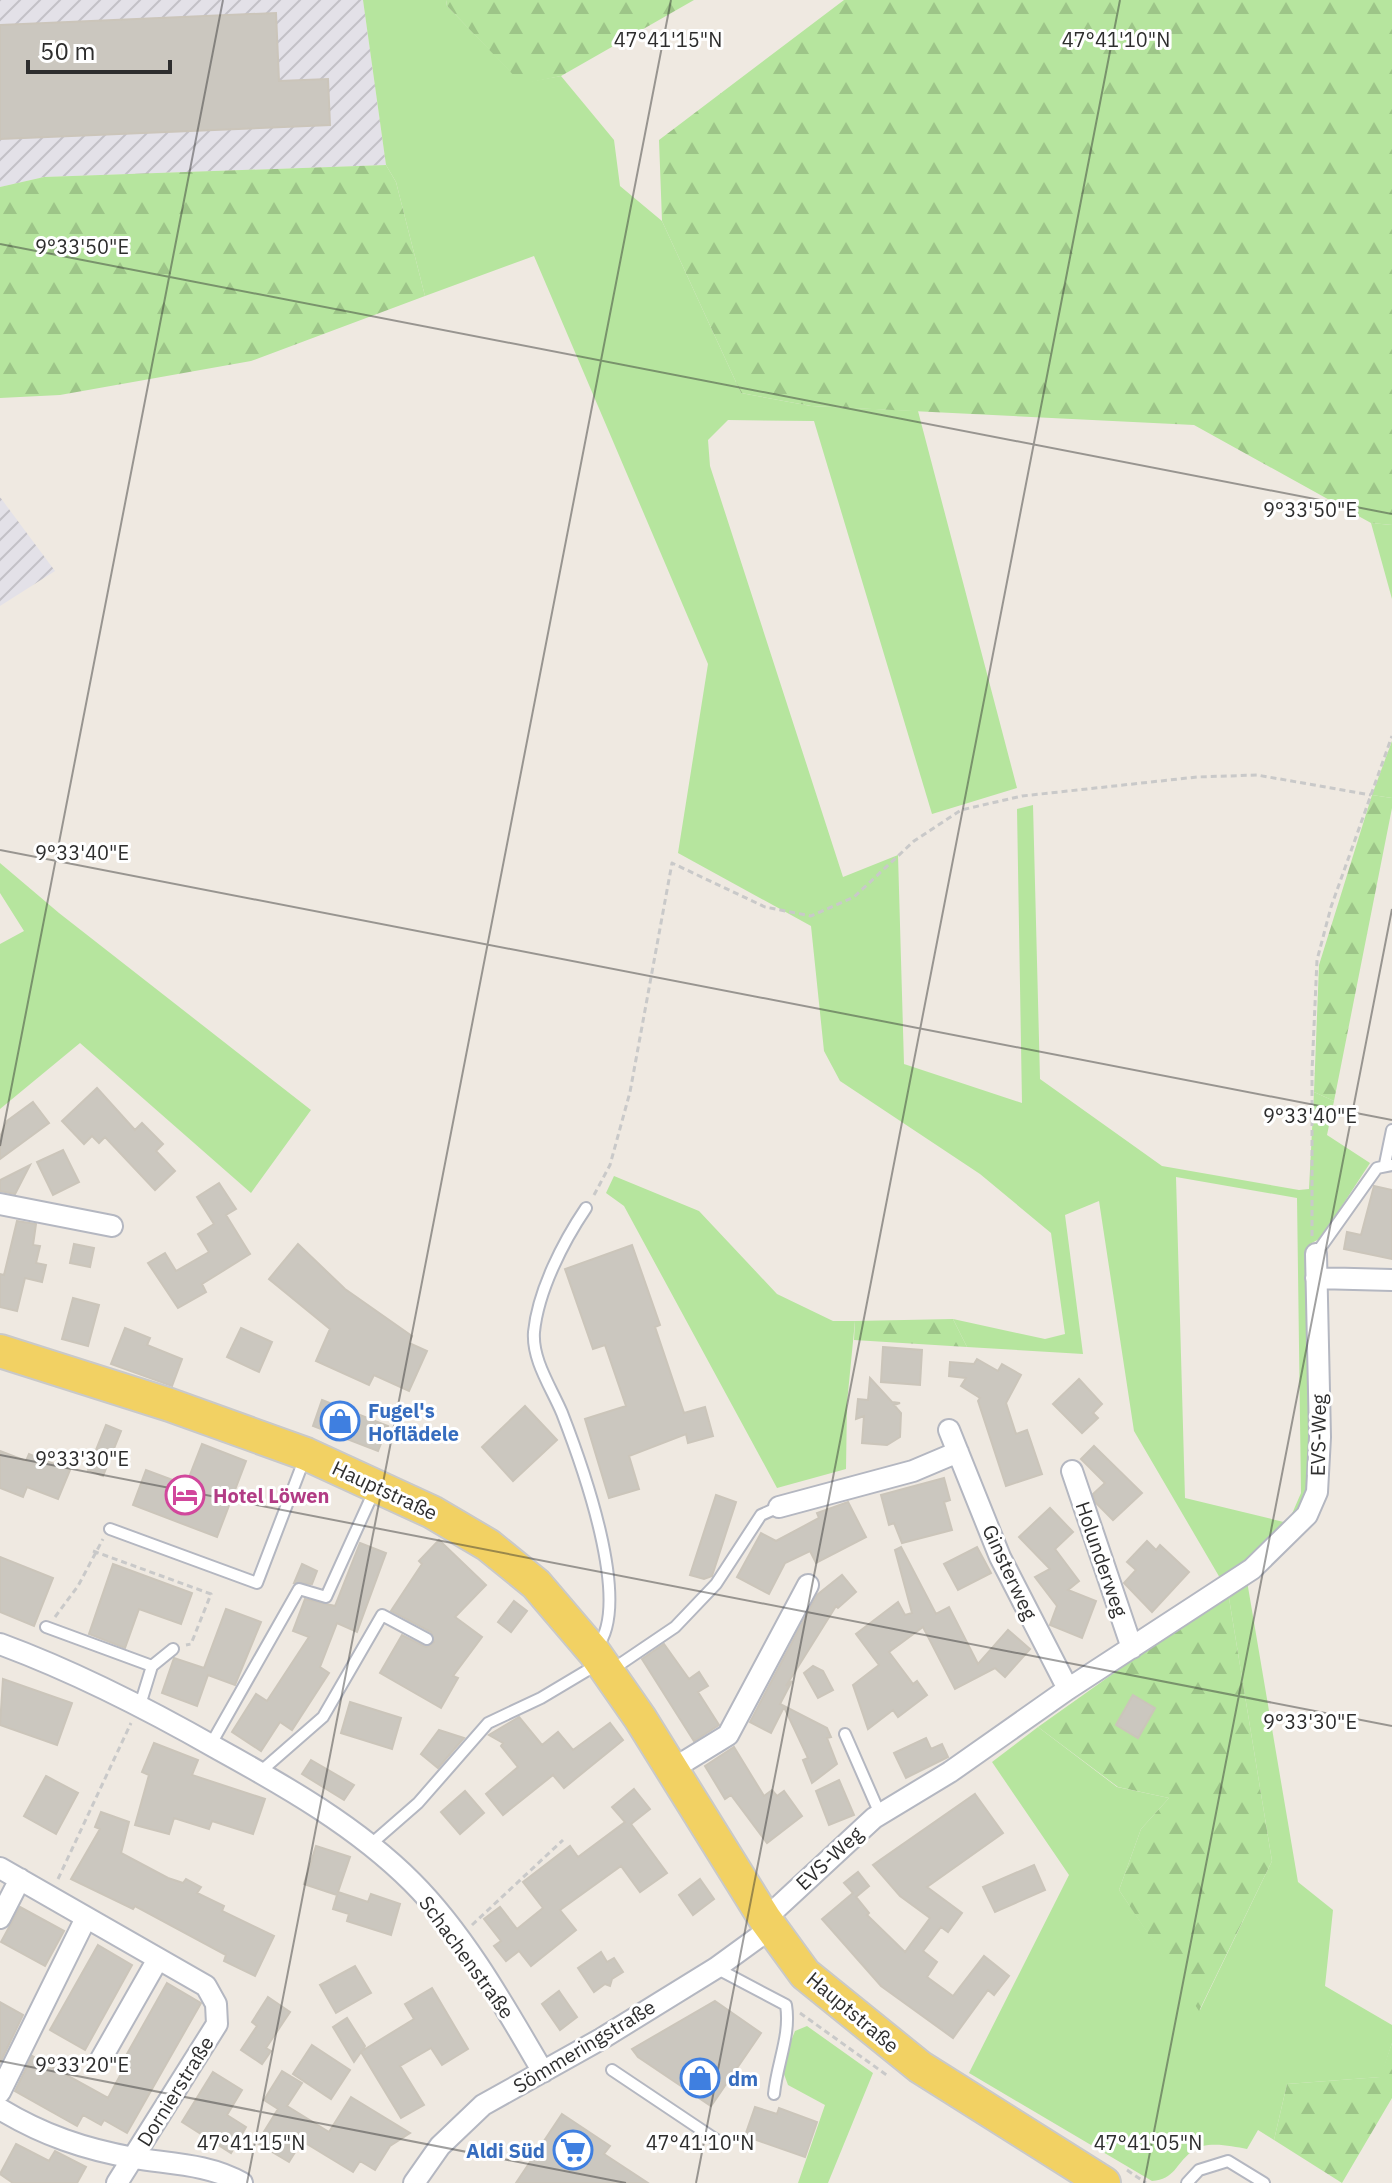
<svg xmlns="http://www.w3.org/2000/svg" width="1392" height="2183" font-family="'IBM Plex Sans',sans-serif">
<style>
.industrial{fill:url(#industrial-furrows)}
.grass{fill:#b6e59e;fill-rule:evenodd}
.forest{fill:url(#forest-firs)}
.building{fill:#cbc7bf;stroke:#cbc5ba;stroke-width:2}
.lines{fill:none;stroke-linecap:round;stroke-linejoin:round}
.service-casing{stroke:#b4b7c1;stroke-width:14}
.minor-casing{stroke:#b4b7c1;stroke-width:24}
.primary-casing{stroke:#c9c9c9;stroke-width:36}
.path{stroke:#c9c9c9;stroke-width:3;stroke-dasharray:6 4;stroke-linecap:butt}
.service{stroke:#fff;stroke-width:10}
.minor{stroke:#fff;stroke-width:20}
.primary{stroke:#f2d163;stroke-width:32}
.ticks{fill:none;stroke:#2e2e2e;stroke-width:2;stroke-opacity:0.45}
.labels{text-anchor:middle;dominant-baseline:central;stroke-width:6;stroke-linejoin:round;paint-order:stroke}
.shop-label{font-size:20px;font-weight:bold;fill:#366cbe;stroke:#fff;text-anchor:start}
.street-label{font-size:20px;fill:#2e2e2e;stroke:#fff}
.hotel-label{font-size:20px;font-weight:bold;fill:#b23c85;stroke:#fff;text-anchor:start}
.ticks-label{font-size:20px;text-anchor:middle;fill:#2e2e2e;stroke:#fff;stroke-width:6;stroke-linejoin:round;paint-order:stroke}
</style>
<defs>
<pattern id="industrial-furrows" width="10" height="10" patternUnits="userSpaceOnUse" patternTransform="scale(2)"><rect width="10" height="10" fill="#e3e1e8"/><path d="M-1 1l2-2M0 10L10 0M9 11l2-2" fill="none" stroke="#c3c1c7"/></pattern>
<pattern id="forest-firs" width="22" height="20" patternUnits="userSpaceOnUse" patternTransform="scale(2)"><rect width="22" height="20" fill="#b6e59e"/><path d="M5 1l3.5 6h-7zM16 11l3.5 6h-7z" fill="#9dc588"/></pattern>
</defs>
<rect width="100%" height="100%" fill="#efe9e1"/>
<path class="industrial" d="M0,0h363l23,165 -342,12 -44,10z
M0,497l55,74 -55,35z"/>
<path class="grass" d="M363,0h83l1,6 75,77 39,-7 53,64 6,46 42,35 79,172 70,13 107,5 99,377 -85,26 -118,-393 -86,-1 -20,20 2,26 133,411 55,-22 6,209 118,39 -5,-294 16,-4 7,274 122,87 137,24 10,-1 5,-97 20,9 -7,34 43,28 -49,75 -11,6 4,208 -12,56 -41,46 -41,24 -86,-147 -35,-230 -34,14 18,139 -116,-7 -14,-28 92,20 20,-5 -14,-101 -71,-59 -140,-93 -16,-30 -13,-125 -133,-73 30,-189 -174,-408 -109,40 -29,-114 -10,-17zM1176,1177l121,21 4,295 -13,30 -103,-25z
M1371,523l21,2v74z
M1392,741v57l-20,-3z
M0,863l59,50 252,197 -60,83 -171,-150 -80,66v-165l24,-13 -24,-38z
M614,1176l85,35 78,83 56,27h22l-8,82 -1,66 -69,19 -153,-282 -18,-13z
M1247,1581l51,301 35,28 -8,76 67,39v18l-11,34 -94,7 -13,56 -16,-10 -11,19c-17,-3 -42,-9 -56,3 -16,13 -16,27 -39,29l-183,-108 100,-198 -77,-113 46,-35 79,60 52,11 -28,31 -22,61 81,120 72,-149 -44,-269z
M807,2026l66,47 -45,110h-30l27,-78 -37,-20 -7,-19 14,-35z"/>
<path class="forest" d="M446,0h248l-133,76 -39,8 -75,-78z
M844,0h548v525l-21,-2 -177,-98 -383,-19 -70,-13 -79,-172 -3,-81z
M386,165l10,17 29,114 -174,65 -191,34 -60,3v-211l44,-10z
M1372,795l20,3v10l-58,293 -20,-9 5,-127z
M953,1319l14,28 -113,-7 1,-19z
M1228,1592l44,269 -73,150 -80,-121 22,-61 28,-31 -51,-11 -80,-60z
M1392,2043v55l-50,85 -68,-43 13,-56 93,-7z"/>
<path class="building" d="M276,13l3,68 49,-2 2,46 -330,14v-114z
M97,1088l38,42 7,-7 21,21 -7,7 19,20 -20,19 -50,-53 -6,6 -7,-7 -8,8 -22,-23z
M33,1102l16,21 -49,36v-22l7,-16z
M63,1150l16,32 -26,13 -16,-33z
M30,1165l-15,29 -15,-3v-11z
M219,1183l17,26 -10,6 24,39 -48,30 4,8 -28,16 -30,-45 17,-10 11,18 33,-19 -11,-18 16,-10 -17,-27z
M1374,1186l18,4v69l-48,-10 3,-17 14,3z
M17,1221l19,3 -3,21 7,1 -4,17 10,2 -4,17 -17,-4 -8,33 -17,-4v-33l4,1z
M74,1244l20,4 -4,19 -20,-4z
M298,1244l47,45 67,47 -3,7 18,8 -18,40 -35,-16 -5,10 -53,-24 14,-32 -61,-50z
M632,1245l28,80 -5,2 29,86 21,-6 8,29 -25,7 -2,-9 -57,22 10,33 -30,9 -24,-79 41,-13 -21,-61 -12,4 -28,-80z
M73,1298l26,7 -11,41 -26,-7z
M125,1328l25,10 -3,7 35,14 -10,27 -61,-22z
M241,1328l31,14 -13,30 -32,-15z
M883,1347l39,3 -2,35 -39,-3z
M977,1359l21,12 4,-7 19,11 -15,28 10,31 11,-4 15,44 -36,12 -28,-85 2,-3 -19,-12 5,-8 -17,-2 1,-14 24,2z
M870,1378l22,24 8,1 -6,2 7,8 -1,24 -13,8 -25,-2 2,-27 -8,3 2,-20 10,1z
M1079,1379l23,25 -9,9 5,5 -16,15 -29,-29z
M322,1400l66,26 -10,25 -65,-25z
M525,1406l32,34 -44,41 -31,-34z
M106,1425l15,6 -18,45 -15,-6z
M202,1444l44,17 -29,76 -84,-32 13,-35 40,15z
M1094,1446l48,47 -29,27 -17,-17 -3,-9 12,-11 -24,-24z
M0,1451l26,10 3,-7 41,16 -12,29 -31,-12 -4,10 -23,-9z
M944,1478l6,22 -6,2 8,28 -50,13 -8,-20 -5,2 -8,-30z
M716,1495l20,7 -24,74 -8,3 -14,-4z
M848,1502l18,35 -50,26 -6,-12 -25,12 -16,31 -32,-17 24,-44 15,8 43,-23 -2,-5z
M1050,1508l23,24 -18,17 24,32 -11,9 28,11 -14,37 -32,-13 7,-19 -22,-29 15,-8 -31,-32z
M439,1540l47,45 -31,32 27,20 -29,39 5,2 -17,30 -61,-35 22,-38 24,12 8,-5 -3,-10 -40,-21 31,-47 -3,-3z
M1147,1541l9,9 4,-5 29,27 -37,40 -28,-29 12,-13 -9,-8z
M360,1543l26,10 -29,79 -20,-9 -17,44 9,6 -37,57 -12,-8 -19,29 -29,-19 24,-38 11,7 42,-64 -16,-6 12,-32 30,7z
M901,1547l35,67 13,-7 29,57 30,-34 22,19 -25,28 -10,-9 -40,21 -32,-62 -34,25 24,32 4,-3 10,14 -29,22 -5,-7 -25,19 -15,-44 26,-20 -23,-31 42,-32 7,13 7,-2 -17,-63z
M977,1547l14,26 -33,17 -14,-26z
M0,1557l53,21 -19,48 -34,-14z
M113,1564l79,29 -11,31 -42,-15 -14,39 -36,-14z
M302,1564l15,7 -5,13 -18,-1z
M842,1575l14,17 -18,16 -2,-2 -50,80 6,-5 -12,23 47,24 4,9 -4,1 10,26 -25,19 -9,-23 5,-2 -24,-51 -13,26 -21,-11 67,-127z
M514,1601l13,10 -16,21 -13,-10z
M226,1609l35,13 -26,63 -27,-10 -11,31 -35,-13 12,-35 30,10z
M664,1644l25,35 10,-7 9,14 -10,6 21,33 -25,16 -52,-82z
M813,1666l10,5 10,19 -15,8 -14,-25z
M3,1679l69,24 -15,42 -57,-20z
M1133,1695l22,13 -17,30 -22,-13z
M350,1702l51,16 -9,31 -51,-16z
M519,1717l23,28 16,-13 15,18 37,-27 13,17 -59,48 -11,-13 -50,40 -17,-21 32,-27 -17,-21 2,-3 -14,-8z
M439,1730l25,8 -26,30 -17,-14z
M926,1738l5,11 11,-5 6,13 -42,21 -12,-25z
M154,1743l44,17 -6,15 73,24 -12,35 -41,-13 -3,8 -35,-11 -5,16 -34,-9 14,-50 -7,-3z
M734,1747l30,49 8,-6 5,6 7,-5 18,25 -35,27 -36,-48 -6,4 -20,-33z
M311,1760l43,25 -10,15 -42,-26z
M46,1776l32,17 -22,41 -32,-18z
M839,1780l15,35 -25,10 -13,-34z
M634,1789l16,20 -19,15 36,49 -27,19 -19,-26 -61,44 16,20 -45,36 -12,-15 -13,10 -12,-15 7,-5 -17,-22 16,-12 17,22 26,-21 -20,-26 47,-36 8,11 47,-35 -13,-15z
M465,1791l19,22 -24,21 -19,-22z
M975,1794l28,39 -76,54 35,26 -14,19 -7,-5 -18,24 14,11 -10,15 26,19 31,-40 25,20 -15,19 -6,-5 -35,48 -72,-52 -59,-67 31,-26 -9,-10 14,-11 11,14 -13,11 13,16 -2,2 38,37 25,-34 -30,-22 -27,-31z
M101,1812l28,10 -8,31 47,25 15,5 3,-4 15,8 -4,6 27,13 -2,5 52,25 -19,40 -31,-15 2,-6 -91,-49 -2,3 -62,-30 29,-50 -5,-2z
M316,1846l34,11 -12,35 30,10 3,-8 29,10 -9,31 -44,-14 2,-7 -16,-5 4,-14 -33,-11z
M1034,1865l11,25 -50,22 -12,-25z
M700,1879l14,20 -21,16 -14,-20z
M20,1907l44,24 -19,35 -44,-24z
M98,1945l34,20 -47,85 -35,-20z
M601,1952l6,10 7,-4 9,14 -11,7 -2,7 -5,-2 -11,8 -16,-24z
M355,1966l16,27 -35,20 -16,-28z
M167,1983l34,20 -74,130 -23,-13 -3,5 -18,-10 -6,11 -62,-35 17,-35 76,42 15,-28 -4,-2z
M432,1988l36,61 -26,16 -11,-17 -31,18 24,39 -23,13 -40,-66 -7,10 -21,-35 14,-9 18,28 -3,5 52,-32 -9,-15z
M559,1991l18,26 -17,13 -18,-26z
M268,1997l22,15 -24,36 5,3 -9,13 -21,-14 16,-24 -5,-4z
M715,2001l46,32 -50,73 -73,-49 -6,-8z
M0,2002l23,13 -23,48z
M312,2045l38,25 -19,29 -38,-25z
M282,2071l20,12 -15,23 42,26 22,-35 59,36 -20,13 -15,24 -15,-9 -7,11 -51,-31 -13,21 -32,-19 21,-34 -14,-9z
M213,2072l29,18 -15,25 19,12 -15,26 -49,-31z
M755,2107l22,7 2,-6 38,14 -12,35 -60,-21z
M562,2114l48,32 -6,8 44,29h-132z
M16,2144l33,17 6,-10 31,16 -9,16h-64l-13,-9z"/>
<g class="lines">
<defs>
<path id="service" d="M1385,1164l7,-34
M586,1208c-23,34 -48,83 -52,124 -2,28 17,55 28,81 19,49 71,190 35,234
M1316,1254l61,-86 15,-3
M110,1529l147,54 47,-123
M46,1627l106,39 -12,39
M152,1666l21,-17
M610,1671l65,-44 41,-43 45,-69 18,-8
M845,1734l35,80
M211,1744l88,-155 27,8 49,-108
M260,1772l63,-55 59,-102 45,24
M371,1844l47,-41 70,-80 53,-25 57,-34
M716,1968l70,37c5,30 -9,58 -12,89
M612,2070l106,71
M1187,2183l12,-13 29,-9 36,22"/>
<path id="minor" d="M0,1204l112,22
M1316,1278l76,2
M949,1430l51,127 68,132
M1072,1471l60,177
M779,1507l134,-36 45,-19
M0,1644c76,28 148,65 218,105 69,38 139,78 194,133 53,53 93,125 131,190
M671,1770l57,-35 80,-150
M0,1868l206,118 10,18 1,20 -100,159
M0,1918l20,-39
M765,1919l109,-101 76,-46 118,-83 184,-120 55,-54 10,-23 3,-55 -4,-183
M101,2059l57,-100
M0,2092l86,-174
M0,2109c43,26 84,40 134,49 37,6 75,6 108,25
M414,2183l26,-37 43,-41 118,-66 115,-71 55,-40"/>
<path id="primary" d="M0,1351l170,54 136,49 126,58 56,33 48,39 58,68 46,66 125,201 40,55 115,93 184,116"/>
</defs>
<use href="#service" class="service-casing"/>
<use href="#minor" class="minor-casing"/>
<use href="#primary" class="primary-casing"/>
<path class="path" d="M594,1195l16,-30 20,-73 42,-229 93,44 46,9 43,-19 60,-56 47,-31 61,-14 175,-19 60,-2 114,20
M1312,1236v-165l5,-111 14,-53 61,-171
M93,1551l118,43 -20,50 -5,1
M55,1617l23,-31 25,-47
M58,1879l73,-156
M472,1925l91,-85
M800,2013l88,63
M1127,2170l19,13"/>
<use href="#service" class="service"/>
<use href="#minor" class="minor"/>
<use href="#primary" class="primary"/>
</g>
<path class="ticks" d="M0,244l1392,270M0,850l1392,270M0,1146l223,-1146M0,1455l1392,271M0,2061l626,122M247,2183l424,-2183M696,2183l424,-2183M1144,2183l248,-1274"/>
<defs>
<symbol id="shop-ring" viewBox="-11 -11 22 22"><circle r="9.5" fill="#fff" stroke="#3f7fe0" stroke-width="1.5"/><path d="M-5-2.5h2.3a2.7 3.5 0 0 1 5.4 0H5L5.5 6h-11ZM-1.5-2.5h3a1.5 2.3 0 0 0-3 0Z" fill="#3f7fe0"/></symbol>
<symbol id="hotel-ring" viewBox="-11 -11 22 22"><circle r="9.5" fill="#fff" stroke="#d1479c" stroke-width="1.5"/><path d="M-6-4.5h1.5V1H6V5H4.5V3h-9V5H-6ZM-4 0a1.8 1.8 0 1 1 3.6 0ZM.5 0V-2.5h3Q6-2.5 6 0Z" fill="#d1479c"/></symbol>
<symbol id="supermarket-ring" viewBox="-11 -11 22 22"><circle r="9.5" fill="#fff" stroke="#3f7fe0" stroke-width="1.5"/><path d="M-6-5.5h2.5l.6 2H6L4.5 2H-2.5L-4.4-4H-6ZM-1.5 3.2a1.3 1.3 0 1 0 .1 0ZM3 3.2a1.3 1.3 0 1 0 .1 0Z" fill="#3f7fe0"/></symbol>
</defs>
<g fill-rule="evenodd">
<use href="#shop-ring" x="318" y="1399" width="44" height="44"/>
<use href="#hotel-ring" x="163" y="1473" width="44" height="44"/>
<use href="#shop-ring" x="678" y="2056" width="44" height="44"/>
<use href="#supermarket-ring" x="551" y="2128" width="44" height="44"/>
</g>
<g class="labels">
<g class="shop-label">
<text x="368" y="1410">Fugel's<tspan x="368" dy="23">Hoflädele</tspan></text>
<text x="728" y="2078">dm</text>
<text x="545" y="2150" text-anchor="end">Aldi Süd</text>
</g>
<g class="street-label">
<text transform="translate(1318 1435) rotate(-89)">EVS-Weg</text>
<text transform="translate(385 1490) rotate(25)">Hauptstraße</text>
<text transform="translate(1102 1559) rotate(71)">Holunderweg</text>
<text transform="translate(1010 1572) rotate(65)">Ginsterweg</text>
<text transform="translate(829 1858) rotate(-43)">EVS-Weg</text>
<text transform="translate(467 1957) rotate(54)">Schachenstraße</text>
<text transform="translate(853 2012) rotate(40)">Hauptstraße</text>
<text transform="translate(584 2046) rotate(-31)">Sömmeringstraße</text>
<text transform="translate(175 2091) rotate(-58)">Dornierstraße</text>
</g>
<g class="hotel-label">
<text x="213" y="1495">Hotel Löwen</text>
</g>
</g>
<g class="ticks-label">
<text x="668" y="47">47°41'15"N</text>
<text x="1116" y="47">47°41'10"N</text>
<text x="82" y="254">9°33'50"E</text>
<text x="1310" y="517">9°33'50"E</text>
<text x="82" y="860">9°33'40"E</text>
<text x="1310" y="1123">9°33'40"E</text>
<text x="82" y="1466">9°33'30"E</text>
<text x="1310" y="1729">9°33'30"E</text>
<text x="82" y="2072">9°33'20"E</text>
<text x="251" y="2150">47°41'15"N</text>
<text x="700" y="2150">47°41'10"N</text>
<text x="1148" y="2150">47°41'05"N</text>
</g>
<path d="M28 60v12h142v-12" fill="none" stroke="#2e2e2e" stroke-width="4"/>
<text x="40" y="60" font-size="24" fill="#2e2e2e" stroke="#ffffff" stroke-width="6" paint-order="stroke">50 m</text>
</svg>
